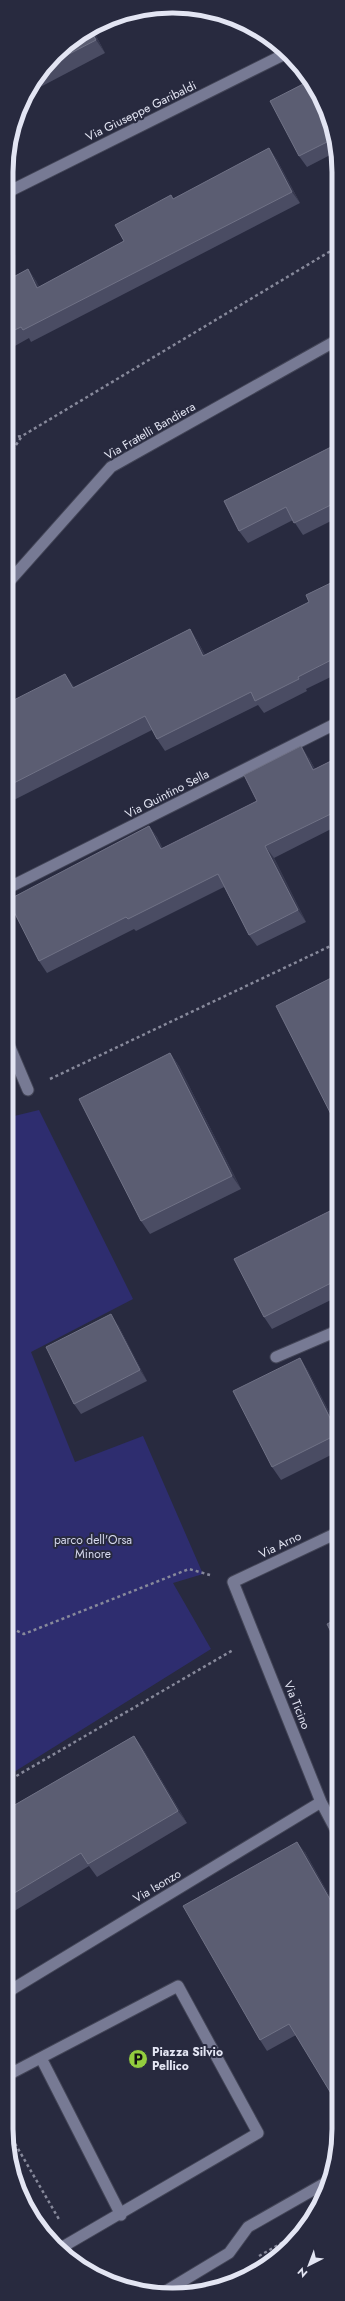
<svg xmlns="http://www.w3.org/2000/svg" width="345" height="2301" font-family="Jost,sans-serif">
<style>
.park{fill:#2e2d6f}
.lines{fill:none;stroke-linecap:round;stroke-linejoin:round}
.service-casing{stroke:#434557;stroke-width:13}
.minor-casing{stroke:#434557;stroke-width:13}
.path{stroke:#87899b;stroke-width:2.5;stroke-dasharray:3 3;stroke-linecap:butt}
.service{stroke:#777a94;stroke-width:11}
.minor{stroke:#777a94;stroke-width:11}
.wall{fill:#4a4c63}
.shaded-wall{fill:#36384e}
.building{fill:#5b5d72;stroke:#707286}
.labels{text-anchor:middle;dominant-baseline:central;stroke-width:4;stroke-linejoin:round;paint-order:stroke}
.street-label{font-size:12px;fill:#e3e5f3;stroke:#282a3f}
.park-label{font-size:12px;fill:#d5d8ed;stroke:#282a3f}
.poi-label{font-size:12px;font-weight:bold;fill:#e3e5f3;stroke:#282a3f;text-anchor:start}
.rim{fill:none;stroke:#e3e5f3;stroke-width:5}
</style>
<rect width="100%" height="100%" fill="#282a3f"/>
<path class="park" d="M39,1110l94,189 -102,53 44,110 68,-26 60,138 -30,9 38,66 -205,128v-659z"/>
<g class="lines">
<defs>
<path id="service" d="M161,2294l68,-41 19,-26 79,-45"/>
<path id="minor" d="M6,193l281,-140
M6,585l105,-118 228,-128
M6,889l333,-167
M6,1038l22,52
M276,1357l63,-27
M339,1532l-106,50 88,220 18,34
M6,1993l315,-191
M41,2058l80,157
M6,2076l172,-90 80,147 -199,116"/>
</defs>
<use href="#service" class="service-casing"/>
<use href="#minor" class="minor-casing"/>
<path class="path" d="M6,438l16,-2 317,-190
M6,460l16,-24
M50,1079l289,-137
M6,1626l18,8 165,-65 21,6
M6,1782l227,-132
M6,2128l54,93
M16,2178l29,50
M259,2256l38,-22
M85,2263l4,8"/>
<use href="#service" class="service"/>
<use href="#minor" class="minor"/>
</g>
<path class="wall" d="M93,30l12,23 -78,41 36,-47z
M322,99l14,53 -29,15 -8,-11z
M269,148l8,12 23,43 -269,139 -2,-4 -23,13v-70l22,-12 8,12 3,6 85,-46 50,-42z
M339,443v74l-36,18 -10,-15 -45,23 -9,-12z
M339,579v94l-33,16 1,2 -43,22 -6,-8 -93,46 -8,-12 -5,-9 -146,74v-100l68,-17 116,-58 8,13 7,13 104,-53z
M339,757v68l-65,33 32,64 -49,24 -8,-11 -25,-48 -88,44 -2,-2 -87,44 -8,-12 110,-135 8,11 6,12 94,-48 52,-43 6,11z
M170,1053l9,13 62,123 -91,45 -9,-13z
M330,1211l9,11v74l-67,33 -8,-12z
M118,1325l29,56 -66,33 -7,-10z
M300,1358l8,13 31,60v20l-58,29 -9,-13z
M134,1736l9,13 44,74 -90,54 -8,-11 -83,50v-106z
M305,1852l34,61v193l-4,-6 -39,-65 -29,16 -7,-11z"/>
<path class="shaded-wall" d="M93,30l12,23 -9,-13 -5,-9z
M269,148l8,12 23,43 -8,-11z
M28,269l8,12 10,18 -9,-11z
M190,629l8,13 14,26 -9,-12z
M65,674l9,12 7,14 -8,-12z
M301,746l8,12 12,23 -8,-11z
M149,826l8,11 12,24 -8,-12z
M265,846l9,12 32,64 -8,-12z
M170,1053l9,13 62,123 -9,-13z
M330,1211l9,12h-2z
M111,1314l7,11 29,56 -7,-11z
M300,1358l8,13 31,60v4z
M134,1736l9,13 44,74 -9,-12z
M297,1842l8,10 34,61v2z"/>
<path class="building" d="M91,31l5,9 -46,24 13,-17z
M309,81l13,18 11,40 -34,17 -29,-55z
M269,148l23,44 -269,138 -2,-3 -15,7v-53l22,-12 9,19 87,-47 -9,-16 56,-30 2,4z
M339,443v58l-45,22 -8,-16 -47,24 -15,-30z
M339,579v77l-41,21 1,2 -44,22 -4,-9 -94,47 -12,-23 -139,71v-83l59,-30 8,14 117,-59 13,27 106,-54 -3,-7z
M301,746l12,24 26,-13v53l-74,36 33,64 -49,25 -31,-61 -90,45 -2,-2 -87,44 -31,-61 141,-74 12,23 96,-48 -13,-26z
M339,974v156l-63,-124z
M170,1053l62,123 -91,45 -62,-122z
M330,1211l7,12 2,-1v57l-75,38 -30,-58z
M111,1314l29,56 -66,34 -28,-57z
M300,1358l38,76 -66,33 -39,-76z
M339,1618v30l-12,-24z
M134,1736l44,75 -90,53 -7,-11 -75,45v-88z
M297,1842l42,73v183l-4,2 -46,-76 -29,16 -77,-134z"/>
<defs>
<symbol id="parking-disc" viewBox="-11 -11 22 22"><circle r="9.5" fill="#93cd3e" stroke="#282a3f"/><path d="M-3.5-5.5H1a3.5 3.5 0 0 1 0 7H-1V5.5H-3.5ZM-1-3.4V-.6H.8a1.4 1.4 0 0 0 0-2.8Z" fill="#111"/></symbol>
</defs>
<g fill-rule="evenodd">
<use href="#parking-disc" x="127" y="2048" width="22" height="22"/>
</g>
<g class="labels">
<g class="street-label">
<text transform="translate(141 111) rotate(-26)">Via Giuseppe Garibaldi</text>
<text transform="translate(150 431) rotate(-30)">Via Fratelli Bandiera</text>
<text transform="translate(167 794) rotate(-27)">Via Quintino Sella</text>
<text transform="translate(280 1545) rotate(-26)">Via Arno</text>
<text transform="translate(297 1705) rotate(68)">Via Ticino</text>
<text transform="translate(157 1886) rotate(-31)">Via Isonzo</text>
</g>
<g class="park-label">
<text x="93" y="1540">parco dell'Orsa<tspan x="93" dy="14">Minore</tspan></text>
</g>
<g class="poi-label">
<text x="152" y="2052">Piazza Silvio<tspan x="152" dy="14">Pellico</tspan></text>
</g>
</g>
<path d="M0 0H345V2301H0ZM172 13H173A159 159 0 0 1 332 172V2129A159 159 0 0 1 173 2288H172A159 159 0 0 1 13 2129V172A159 159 0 0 1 172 13Z" fill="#282a3f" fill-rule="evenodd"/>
<path class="rim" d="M172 13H173A159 159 0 0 1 332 172V2129A159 159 0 0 1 173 2288H172A159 159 0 0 1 13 2129V172A159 159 0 0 1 172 13Z"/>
<g transform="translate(309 2265) rotate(222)" stroke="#282a3f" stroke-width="3" paint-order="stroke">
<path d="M0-3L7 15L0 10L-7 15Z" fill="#e3e5f3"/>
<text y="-6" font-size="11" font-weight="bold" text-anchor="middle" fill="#e3e5f3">N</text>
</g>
</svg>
